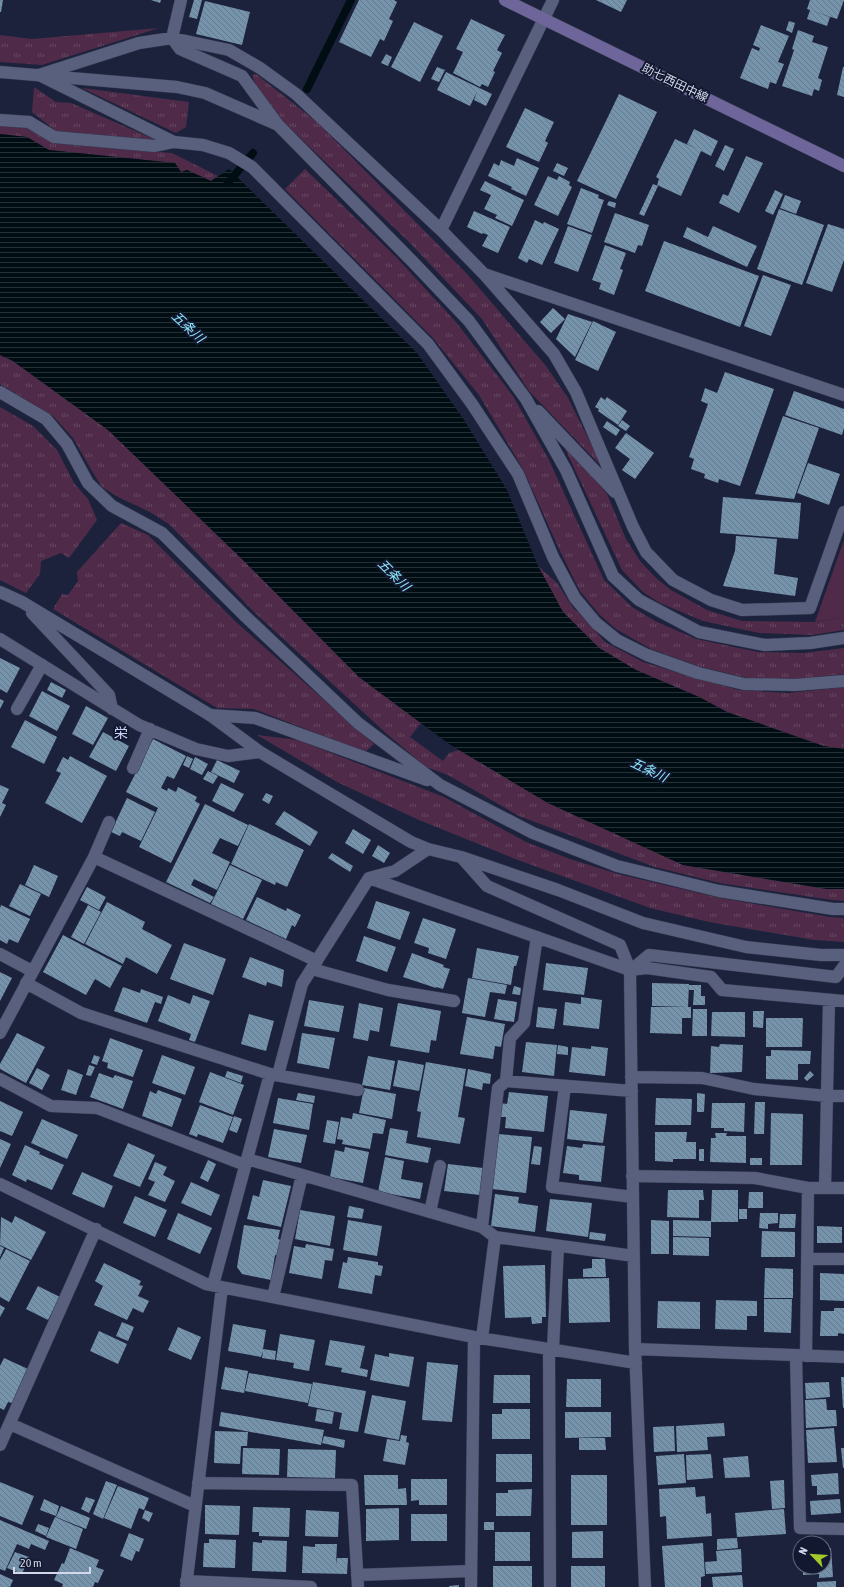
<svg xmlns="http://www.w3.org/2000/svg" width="844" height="1587" font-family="'Asap Condensed','Noto Sans JP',sans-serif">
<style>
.grass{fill:url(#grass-tufts)}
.park{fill:#4f2b49}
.water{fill:url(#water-rules)}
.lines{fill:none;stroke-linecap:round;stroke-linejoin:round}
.stream{stroke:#000e13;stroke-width:8}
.building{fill:url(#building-back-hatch)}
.service-casing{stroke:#383b52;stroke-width:13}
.minor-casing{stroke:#383b52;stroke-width:13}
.secondary-casing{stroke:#383b52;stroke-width:13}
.service{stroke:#58607e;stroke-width:12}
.minor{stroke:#58607e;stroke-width:12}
.secondary{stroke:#6e669a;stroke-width:12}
.labels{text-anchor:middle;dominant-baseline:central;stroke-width:4;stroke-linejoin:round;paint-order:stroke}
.street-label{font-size:12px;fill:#d3d8ea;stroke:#131831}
.water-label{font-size:13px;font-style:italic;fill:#8fe8fb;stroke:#131831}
.quarter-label{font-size:14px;fill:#cbd5f8;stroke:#131831}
</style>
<defs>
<pattern id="grass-tufts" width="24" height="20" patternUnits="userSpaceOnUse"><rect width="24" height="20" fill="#4f2b49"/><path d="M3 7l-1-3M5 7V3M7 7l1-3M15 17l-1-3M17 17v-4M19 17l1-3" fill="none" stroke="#674963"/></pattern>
<pattern id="water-rules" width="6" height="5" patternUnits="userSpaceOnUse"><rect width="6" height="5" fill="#000e13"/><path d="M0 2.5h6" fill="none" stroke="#243036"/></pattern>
<pattern id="building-back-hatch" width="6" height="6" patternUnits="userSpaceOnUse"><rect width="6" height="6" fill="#7593ab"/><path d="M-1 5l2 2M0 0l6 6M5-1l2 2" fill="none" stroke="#657a8d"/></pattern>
</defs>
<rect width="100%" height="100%" fill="#1c223c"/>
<path class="grass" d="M159,28l-117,37 -42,-3v-27l32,4z
M256,74l61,48 151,153 78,91 22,32 35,70 -74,-77 -47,-72 -73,-77 -137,-131 -14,-21 -6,-15z
M34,87l22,15 15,1 85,37 -100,-9 -24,-19z
M82,88l107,14 -3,25 -10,6z
M0,125l29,3 25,15 118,10 46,23 -7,5 -24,-11 -6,2 -6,-9 -127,-13 -21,-13 -27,-3z
M305,169l91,88 60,65 57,74 36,64 55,120 28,27 23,14 41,18 62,13 46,1 40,-5v26l-47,5 -49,-1 -47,-11 -50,-18 -35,-20 -17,-15 -19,-23 -20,-40 -37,-82 -44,-74 -46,-57 -148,-149z
M0,355l13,6 95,69 134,129 117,118 62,46 -11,14 33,24 6,-8 10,-3 89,53 135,62 144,24h17v12l-12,-1 -112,-17 -65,-16 -136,-51 -71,-41 -22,-8 -39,-33 -133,-122 -85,-88 -21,-13 -28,-13 -18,-11 -10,-16 -19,-33 -20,-22 -53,-32z
M0,407l33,19 24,24 17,33 14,16 9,21 -28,38 -8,-5 -20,8 -1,13 -14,19 -26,-13z
M561,440l46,54 19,45 14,22 16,17 15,12 36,20 35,11 73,1 29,-5v13l-32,5 -53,-2 -56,-12 -43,-18 -17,-11 -21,-22z
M121,523l27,12 88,87 138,122 -9,8 -111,-43 -37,-1 -164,-99 9,-15 6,1 10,-14 -1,-9z
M538,566l19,17 17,26 6,4 25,29 38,20 52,16 44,12 50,3 55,-6v62l-20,-3 -97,-34 -28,-15 -63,-27 -37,-22 -36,-36z
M257,735l41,5 146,57 82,45 44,17 48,15 102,24 110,19 14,1v24l-30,-2 -105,-18 -59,-14 -132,-48 -99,-40 -82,-38z"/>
<path class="park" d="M844,540v77l-29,5z"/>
<path class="water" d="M0,134l27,3 22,13 126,13 6,9 6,-2 24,11 18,-12 188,184 47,67 43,70 31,76 25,46 36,36 37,22 63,27 28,15 96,34 21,3v140h-17l-144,-24 -135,-62 -99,-59 -90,-67 -117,-118 -134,-129 -95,-69 -13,-6z"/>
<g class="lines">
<path class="stream" d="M307,89l44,-89
M228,183l25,-30"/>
</g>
<path class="building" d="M0,0h3l-2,12h-1z
M151,0h10l-1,3z
M194,0h8l-5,19 -8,-2z
M359,0h35l3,2 -8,17 4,2 -9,20 -4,-2 -9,18 -32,-15z
M596,0h31l-6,12z
M810,0h34l-7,19 -30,-10z
M205,1l45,11 -8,33 -46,-11z
M810,10l20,7 -3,9 -20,-7z
M471,19l34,16 -8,15 5,3 -9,18 2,1 -7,15 -6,-3 -2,3 -27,-14 10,-21 -7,-3z
M789,21l6,2 -3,10 -6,-3z
M414,22l29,14 -23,46 -29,-15z
M761,25l28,11 -11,26 6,2 -8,20 -6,-2 -2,7 -28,-11 12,-30 7,3 1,-3 -7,-3z
M798,30l16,6 -2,6 16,5 -10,31 4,2 -3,11 -5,-2 -2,7 -30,-10 12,-36 -2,-1z
M386,54l6,3 -4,9 -7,-3z
M437,67l8,3 -6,12 -8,-3z
M843,67h1v30l-7,-2z
M446,72l46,22 -6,12 -12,-6 3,-8 -7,14 -33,-16z
M619,94l38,18 -41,87 -39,-18z
M525,108l29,14 -9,19 3,2 -9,19 -33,-15z
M694,129l24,12 -7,15 -10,-5 -20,45 -24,-11 2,-6 -3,-2 19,-38 22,10 -10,-5z
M725,145l9,4 -10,22 -9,-5z
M746,156l17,7 -24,50 -20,-10 4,-9 5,2z
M517,158l22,10 -13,28 -15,-7 1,-2 -24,-11 6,-13 5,3 2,-6 13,6z
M557,163l11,5 -4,8 -11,-5z
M548,176l9,4 2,-4 11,6 -1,3 3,2 -14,29 -24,-11z
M485,181l39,19 -12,26 -17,-8 2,-3 -13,-6 7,-14 -11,-5z
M653,184l5,2 -14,30 -5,-2z
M581,188l18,7 -1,3 6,2 -12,33 -25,-9z
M775,190l8,4 -10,21 -8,-4z
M785,195l16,6 -5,13 -16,-6z
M609,201l7,2 -1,5 -8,-3z
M779,209l45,16 -22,60 -45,-16z
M474,211l36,16 -12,26 -16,-7 6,-11 -5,-2 -1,1 -15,-7z
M615,213l34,12 -7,21 -4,-1 -3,8 -31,-11z
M535,220l8,4 1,-2 15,7 -17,36 -13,-6 -2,4 -9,-5z
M828,224l16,5v31l-12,32 -26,-9z
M568,226l24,9 -14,37 -24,-9z
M713,226l44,20 -10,21 -64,-30 4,-10 21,10z
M664,241l95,35 -19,51 -95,-36z
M605,245l21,8 -6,16 3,1 -9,25 -15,-6 2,-6 -9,-3z
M763,275l28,10 -20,51 -27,-10z
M553,308l12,11 -14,14 -11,-11z
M568,314l24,8 -17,35 -19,-18z
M593,321l23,11 -18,39 -23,-11z
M725,372l49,17 -34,97 -21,-7 -1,4 -14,-5 1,-4 -14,-5 3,-10 -5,-2 19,-53 -7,-3 4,-13 12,5z
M794,391l50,18v19l-2,7 -57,-20z
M601,397l4,3 2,-3 20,14 -9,14 -20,-14 1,-2 -4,-2z
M783,416l36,12 -25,71 -39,-5z
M622,420l8,6 -4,5 -8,-5z
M607,421l13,9 -4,6 -13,-9z
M626,433l28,20 -19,26 -13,-9 8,-11 -15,-11z
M808,463l32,11 -11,31 -32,-12z
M723,497l78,6 -3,36 -78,-6z
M736,536l41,3 -3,35 24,4 -3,18 -72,-10 12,-35z
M0,658l20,10 -13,25 -7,-4z
M51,682l15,8 -4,8 -15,-8z
M42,691l28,15 -13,25 -28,-15z
M0,699l4,2 -4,8z
M86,706l22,12 -15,27 -21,-11z
M25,720l32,17 -13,27 -33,-17z
M103,732l26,14 -13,25 -27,-14z
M153,739l33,17 -12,23 -7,-3 -6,12 6,3 1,-3 8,4 2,-5 19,10 -2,4 5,3 -29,59 -32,-16 19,-39 -32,-16z
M70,756l37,20 -25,47 -37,-20 16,-30 -5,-2 7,-14 5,3z
M187,756l6,3 -4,9 -6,-3z
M195,757l13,7 -6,11 -12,-6z
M217,760l23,11 -6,12 -23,-11z
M208,771l10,5 -5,8 -10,-5z
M221,783l23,11 -10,18 -22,-11z
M0,785l9,4 -7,14 4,2 -6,12z
M266,793l7,3 -4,8 -7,-4z
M127,798l28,14 -14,29 -19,-9 -2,4 -9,-4z
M205,804l43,21 -10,21 -18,-8 -8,15 18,9 -13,28 -23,-11 -3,6 23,12 -4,6 -44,-21z
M284,811l34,21 -8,14 -35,-22z
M249,824l55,26 -17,37 -11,-5 -1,3 -44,-21z
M353,829l18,11 -8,14 -18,-11z
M378,845l12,8 -6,10 -12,-7z
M332,853l21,13 -3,6 -22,-14z
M34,865l24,11 -9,21 -24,-12z
M230,865l32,15 -19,39 -32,-15z
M20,884l21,10 -11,22 -21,-10z
M87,887l19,10 -7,13 -19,-10z
M257,897l29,14 1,-3 14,7 -6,12 -3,-2 -6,14 -40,-19z
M376,901l34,11 -10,28 -33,-12z
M107,902l38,20 -3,7 30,16 -15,29 -31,-17 -3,7 -38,-20z
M1,905l29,14 -12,24 -9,-4 -2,5 -7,-4v-32z
M88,905l13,7 -17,32 -13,-7z
M423,918l33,11 -10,30 -18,-6 1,-5 -15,-5z
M63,935l59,31 -12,22 -15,-9 -9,16 -43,-23z
M364,936l32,11 -9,25 -31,-11z
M184,943l42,16 -13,36 -43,-16z
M477,948l42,8 -3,10h-2l-3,19 -39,-7z
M412,953l32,12 -1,2 7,2 -7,20 -7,-2v1l-33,-11z
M250,957l34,13 -2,17 -15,-5 -1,4 -24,-9z
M546,963l42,5 -4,27 -41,-5z
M0,972l12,6 -12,23z
M468,978l39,7 -2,9 -15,-2 -5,25 -23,-4z
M652,983l37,1 -1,23 -36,-1z
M689,985h12v11h4v9h-12l1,-15h-5z
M514,986l7,2 -1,7 -8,-1z
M123,987l17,6 1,-4 22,8 -2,7 -6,-2 -8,21 -33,-12z
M168,995l22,9 3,-9 17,6 -15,41 -6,-2 2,-6 -33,-13z
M581,997l21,3 -3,29 -36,-4 2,-23 16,2z
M498,999l19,3 -3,20 -20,-3z
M309,1000l35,6 -5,26 -35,-6z
M359,1003l24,5 -4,24 -9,-2 -2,11 -15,-3z
M398,1003l43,8 -5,30 -5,-1 -2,13 -39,-7z
M538,1007l19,2 -3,20 -18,-2z
M651,1007h40v11h-9v16l-32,-1z
M693,1009h14v27h-15z
M753,1011h11l-1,17 -10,-1z
M712,1012h33v25l-34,-1z
M249,1014l25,7 -8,30 -25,-7z
M467,1017l38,7 -4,23 -6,-1 -2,13 -33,-5z
M766,1018h37l-1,29h-36z
M17,1033l28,14 -19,36 -26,-14v-5z
M302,1033l33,5 -6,31 -32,-6z
M110,1038l33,12 -10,27 -26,-9 1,-5 -6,-2z
M526,1042l31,3 -3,31 -32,-4z
M720,1044l23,1 -1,27 -32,1 1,-27 8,1z
M558,1045l10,2v8l-11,-1z
M591,1046l17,2 -3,28 -36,-4 3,-25 19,2z
M771,1050l40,1 -1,13h-12v16l-32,-1v-23h5z
M94,1055l6,2 -3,8 -6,-2z
M162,1055l33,12 -10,28 -33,-12z
M368,1056l27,5 -5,29 -28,-5z
M398,1060l26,5 -5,26 -26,-5z
M426,1062l40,7 -8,48 7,1 -5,26 -43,-7 4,-25 -4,-1z
M89,1065l6,2 -4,9 -5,-1z
M37,1068l13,7 -8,15 -13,-7z
M68,1069l15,6 -7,20 -15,-5z
M468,1069l23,5 -1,10 -7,-1 -1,7 -17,-4z
M227,1071l16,5 -2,7 -16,-6z
M810,1071l4,4 -7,6 -3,-3z
M210,1072l34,13 -11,30 -34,-13z
M99,1073l14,5 2,-3 18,6 -10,28 -33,-12z
M364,1088l32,6 -4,25 -33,-6z
M158,1090l24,9 -10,28 -30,-11 8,-25 6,3z
M509,1092l39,4 -4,36 -39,-4 1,-11h-7l2,-14 6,1z
M298,1093l17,3 -1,7 -18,-3z
M697,1093l8,1 -1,18h-7z
M278,1098l35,6 -4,26 -36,-7z
M656,1098l36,1 -1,26h-36z
M0,1101l23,11 -11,24 -12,-5z
M755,1102h10l-1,32h-10z
M712,1103h33l-1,29 -20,-1v-3h-13z
M200,1105l33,12 -10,26 -25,-9 -1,3 -8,-3z
M570,1110l37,4 -4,29 -36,-4z
M353,1113l33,7 -3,14 -10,-1 -3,16 -28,-5 1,-4 -6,-1 4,-22 11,2z
M771,1113l32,1 -1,51h-32z
M234,1116l8,3 -5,14 -8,-3z
M42,1119l36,16 -11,24 -36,-16z
M327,1120l12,2 -4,22 -12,-2z
M390,1128l18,3 -2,12 25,5 -3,15 -43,-8z
M274,1129l33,6 -6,28 -33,-6z
M655,1132h32l-1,10h10v17h-23v3l-18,-1z
M715,1133h12l-1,3h20v27l-36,-1 1,-24h5z
M498,1134l34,3 -6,56 -34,-4z
M0,1139l11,5 -11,24z
M128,1143l27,12 -15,32 -27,-11z
M583,1144l22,2 -4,36 -22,-2v-5l-16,-2 4,-27 15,2z
M25,1145l15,7 -1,2 25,11 -12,25 -25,-11 -1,3 -14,-7z
M534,1146l8,1 -2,18 -9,-1z
M345,1147l24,5 -6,31 -33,-6 5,-27 9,2z
M699,1149h5v12h-5z
M385,1157l19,4 -3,18 22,4 -3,16 -42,-7z
M750,1158h12v7h-12z
M208,1160l8,4 -8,18 -8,-4z
M155,1162l12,5 -4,8 12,6 -10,21 -17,-7 7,-13 -7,-3z
M448,1164l35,4 -3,27 -36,-4z
M82,1172l31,14 -9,22 -32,-14z
M263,1180l28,6 -10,41 -34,-8 6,-24 6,2z
M191,1182l29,13 -9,21 -30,-13z
M668,1190h35l1,10h-5v18l-32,-1z
M712,1190h26v32h-27z
M749,1192h14v16h-15z
M495,1194l24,3 -1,6 20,3 -3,26 -44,-6z
M135,1196l32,14 -12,27 -32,-14z
M550,1199l42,4 -4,34 -42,-6z
M349,1206l15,3 -2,10 -15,-2z
M739,1209h8v10h-8z
M300,1210l35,6 -5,30 -35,-7z
M178,1213l34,15 -12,26 -33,-15z
M760,1213h18v10l-10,1v5l-9,-1z
M780,1214h16l-1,14h-16z
M15,1216l31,16 -15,28 -31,-15 1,-28 11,6z
M348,1220l34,6 -5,30 -34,-6z
M651,1220l18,1v33h-18z
M673,1220l38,1v16l-38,-1z
M244,1225l36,5 -2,9 3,1 -3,16 -3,-1 -4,25 -29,-6 -5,-7z
M817,1226l25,1v16h-25z
M762,1231l33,1v25h-34z
M590,1232l16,2 -1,7 -16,-2z
M673,1237l36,1v18l-36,-1z
M306,1244l28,5 -2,12 -7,-1 -3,19 -33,-6 5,-27 11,2z
M0,1246l4,2 -4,9z
M6,1249l24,12 -21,41 -9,-5v-37z
M348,1257l30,5v3l5,1 -2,10 -6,-1 -3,19 -34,-6 5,-26 4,1z
M592,1259h13l1,18h-23v-8l9,-1z
M104,1263l37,18 -2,4 4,1 -5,10 11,5 -6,12 -10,-5 -6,12 -33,-15 9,-19 -8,-5z
M545,1265l1,52h-4v6l-10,1 -1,-7 -26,1 -2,-52z
M765,1268l28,1v29h-29z
M820,1273l24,1v27l-24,-1z
M609,1278l1,44 -41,1 -1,-44z
M38,1286l22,11 -12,23 -22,-11z
M764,1299h28l-1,34 -27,-1z
M716,1300l41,1v15h-10v14l-32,-1z
M658,1301l42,1v27l-43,-1z
M0,1305l5,3 -5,9z
M834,1308h10v26l-6,-1v3h-18l1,-25h13z
M122,1322l12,5 -6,14 -12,-5z
M233,1324l33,6 -3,19 13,2 -1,9 -13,-2 1,-7 -2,6 -33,-6z
M178,1327l23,10 -10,23 -23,-10z
M99,1331l28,13 -9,20 -28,-13z
M280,1334l35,6 -6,31 -16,-3 1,-5 -18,-3z
M330,1340l35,6 -5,22 8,2 -1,7 -26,-5 1,-4 -17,-3z
M389,1353l25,4 -5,30 -39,-7 5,-26 14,3z
M4,1358l24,11 -16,34 -4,-1 -4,8 -4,-2v-42z
M427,1362l31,3 -6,57 -30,-2z
M225,1367l23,4 -4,22 -23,-4z
M249,1373l63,11 -4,19 -63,-12z
M494,1375h36v28h-37z
M841,1377h3v31h-1z
M567,1379h34v28h-35z
M313,1382l53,9 -8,41 -19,-3 3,-16 -34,-7z
M829,1382l1,15 -24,2 -1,-16z
M372,1395l34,6 -7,39 -35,-7z
M826,1399l1,11h9l1,16 -31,2 -1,-28z
M317,1409l17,3 -2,12 -17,-3z
M502,1409h28v30h-38v-25h10z
M221,1412l103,18 -3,15 -102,-19z
M565,1412h46v25l-46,1z
M724,1423l1,13 -18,1 1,13 -31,2 -1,-26z
M674,1426l1,25 -21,1 -1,-25z
M834,1428l3,34 -29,1 -2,-33z
M215,1431l33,1 -1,14h-6l-1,18 -26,-1z
M401,1435l6,1 -1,6 3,1 -4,22 -22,-4 4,-22 13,2z
M324,1436l21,4 -1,8 -22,-5z
M579,1438h26l1,12h-27z
M243,1448l37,1 -1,26 -37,-1z
M841,1448h3v20h-1z
M288,1449l48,1 -1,28 -48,-1z
M496,1454h36v28h-36z
M684,1454l2,29 -28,2 -2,-29z
M711,1454l2,24 -26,2 -1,-25z
M748,1456l2,21 -25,1 -2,-20z
M838,1473l1,21 -22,1v-9h-5l-1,-11z
M364,1475h34v14l8,-1 1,17h-42z
M571,1475h36v50h-36z
M411,1479h36v26h-28v-5l-8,1z
M784,1480l1,28 -13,1 -2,-28z
M106,1481l11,4 -14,34 -10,-5z
M0,1482l34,14 -12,29 -22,-9z
M118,1486l31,12 -5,12 -5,-2 -8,21 -27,-11z
M695,1487l1,10 9,-1 1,18 5,-1 1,23 -45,3 -1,-23 -6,1 -1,-28z
M532,1489l-1,27h-35v-23h12v-3z
M86,1497l9,3 -6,13 -8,-4z
M44,1499l15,7 -3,10 -16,-6z
M840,1499l1,14 -30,2 -1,-14z
M205,1505l35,1 -1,29 -34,-1z
M61,1506l29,12 -4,11 -30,-12z
M253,1507l37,1 -1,29 -30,-1v-4h-7z
M399,1508v32l-33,1v-32z
M784,1509l2,25 -49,3 -2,-24z
M145,1510l8,3 -4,9 -7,-4z
M306,1510l33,2 -1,25 -33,-1z
M411,1514h36v27h-36z
M55,1517l28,12 -7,20 -30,-12z
M0,1520l49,21 -4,9 -14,-6 -2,5 -12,-5 -12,27 -5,-2z
M484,1522h10v8h-10z
M38,1524l11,4 -3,8 -11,-5z
M603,1531v27h-31v-26z
M495,1532h35v29h-35z
M129,1533l15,6 -5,13 -15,-6z
M737,1538l1,10 -21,2v-11z
M209,1539l27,1 -1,28 -32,-1 1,-24h5z
M262,1540l25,1 -1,31 -34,-1 1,-29 9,1z
M703,1543l2,33 -4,1v10h-36l-3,-41z
M315,1544h22l-1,21 1,-7h11l-1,16 -45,-1 1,-27 12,1z
M124,1546l12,5 -4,10 -12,-5z
M70,1548l29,12 -3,7 8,3 -6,13 -3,-1 -2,5h-31l1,-3 -9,-4 8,-17 2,1z
M831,1548l2,29 -14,1v-4l-16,1v-8h21v-18z
M741,1549l1,23 -36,2 -1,-12 12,-1 -1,-10z
M15,1552l14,5 -7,17 -15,-6z
M493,1566h39v21h-39z
M571,1566h34v21h-34z
M0,1574l13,6 -3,7h-10z
M742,1575l1,12h-30l-1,-10z
M836,1581v6h-19v-5z
M459,1585v2h-10v-1z"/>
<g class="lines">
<defs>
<path id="service" d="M39,75l135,67 29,3 26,8 23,14 176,177 44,60 46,70 35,83 22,41 21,25 21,17 30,15 51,18 46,11 51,1 49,-4
M0,120l29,2 25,15 101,9 19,-4
M0,392l46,27 21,25 21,39 24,23 50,27 83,83 113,107 82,62 93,48 84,33 102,25 114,18h11
M17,709l25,-44
M210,715l45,3 172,62
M312,969l76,21 66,11
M430,1212l10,-46"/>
<path id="minor" d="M181,0l-9,38 8,11 62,27 36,49 134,136 57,60 57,78 40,71 47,106 26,24 60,32 66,13 45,-2 34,-5
M0,72l177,15 28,6 71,31
M39,75l100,-32 33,-5 57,12 31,18 36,26 145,136 43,44 360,121
M441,230l112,-230
M484,274l70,80 22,38 57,135 13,25 27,28 38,20 31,10 68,-2 34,-96
M538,411l77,81
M0,592l22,10 188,113 50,37 151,90 17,7 33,8 97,33 85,33 103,24 75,8h23
M32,613l77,82 3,14
M0,639l139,86 57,24 32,7 32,-4
M133,768l17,-39
M94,857l223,104
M462,858l25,28 133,59 10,25 5,379 10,238
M369,878l261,92 17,-2 64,9 11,13 122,11
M0,954l32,17
M631,970l18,-15 187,22 8,-11
M26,983l55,30 189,61 88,16
M0,1033l94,-176 15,-35
M278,1075l24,-91 67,-106 26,-7 33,-22
M631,1077l71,1 52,11 73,7h17
M0,1079l51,27 46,2 148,57
M506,1081l4,-43 14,-15 13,-86
M565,1086l-13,101 81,10
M247,1159l235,68 13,10 139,19
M632,1176l123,2 53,10h36
M0,1184l206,100 268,53 162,26
M825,1188l4,-188
M482,1227l16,-139 8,-7 126,10
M808,1259h36
M213,1285l57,-211
M273,1297l29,-122
M482,1338l13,-101
M549,1349l1,238
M553,1349l5,-103
M635,1349l209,8
M796,1356l4,172 44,1
M806,1356l2,-168
M10,1424l185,82
M0,1445l96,-216
M198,1483l154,2 6,102
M357,1575l114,-4
M186,1581l125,6
M186,1587l36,-300
M471,1587l3,-250"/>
<path id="secondary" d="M505,0l339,166"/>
</defs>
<use href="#service" class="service-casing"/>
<use href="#minor" class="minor-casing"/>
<use href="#secondary" class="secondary-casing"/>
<use href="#service" class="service"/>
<use href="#minor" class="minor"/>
<use href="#secondary" class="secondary"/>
</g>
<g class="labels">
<g class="street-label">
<text transform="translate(675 83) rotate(26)">助七西田中線</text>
</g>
<g class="water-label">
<text transform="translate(188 327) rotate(43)">五条川</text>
<text transform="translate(394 575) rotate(45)">五条川</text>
<text transform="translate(649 770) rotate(25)">五条川</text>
</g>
<g class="quarter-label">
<text x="121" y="733">栄</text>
</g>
</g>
<g transform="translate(812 1555) rotate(295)"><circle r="19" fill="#131831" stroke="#60657b"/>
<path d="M0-3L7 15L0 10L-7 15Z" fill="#a1c92a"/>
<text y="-6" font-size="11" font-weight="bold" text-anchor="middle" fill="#d3d8ea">N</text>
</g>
<path d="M14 1567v6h76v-6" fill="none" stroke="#d3d8ea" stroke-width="2"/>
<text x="20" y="1567" font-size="12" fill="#d3d8ea" stroke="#131831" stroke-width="3" paint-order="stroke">20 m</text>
</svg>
